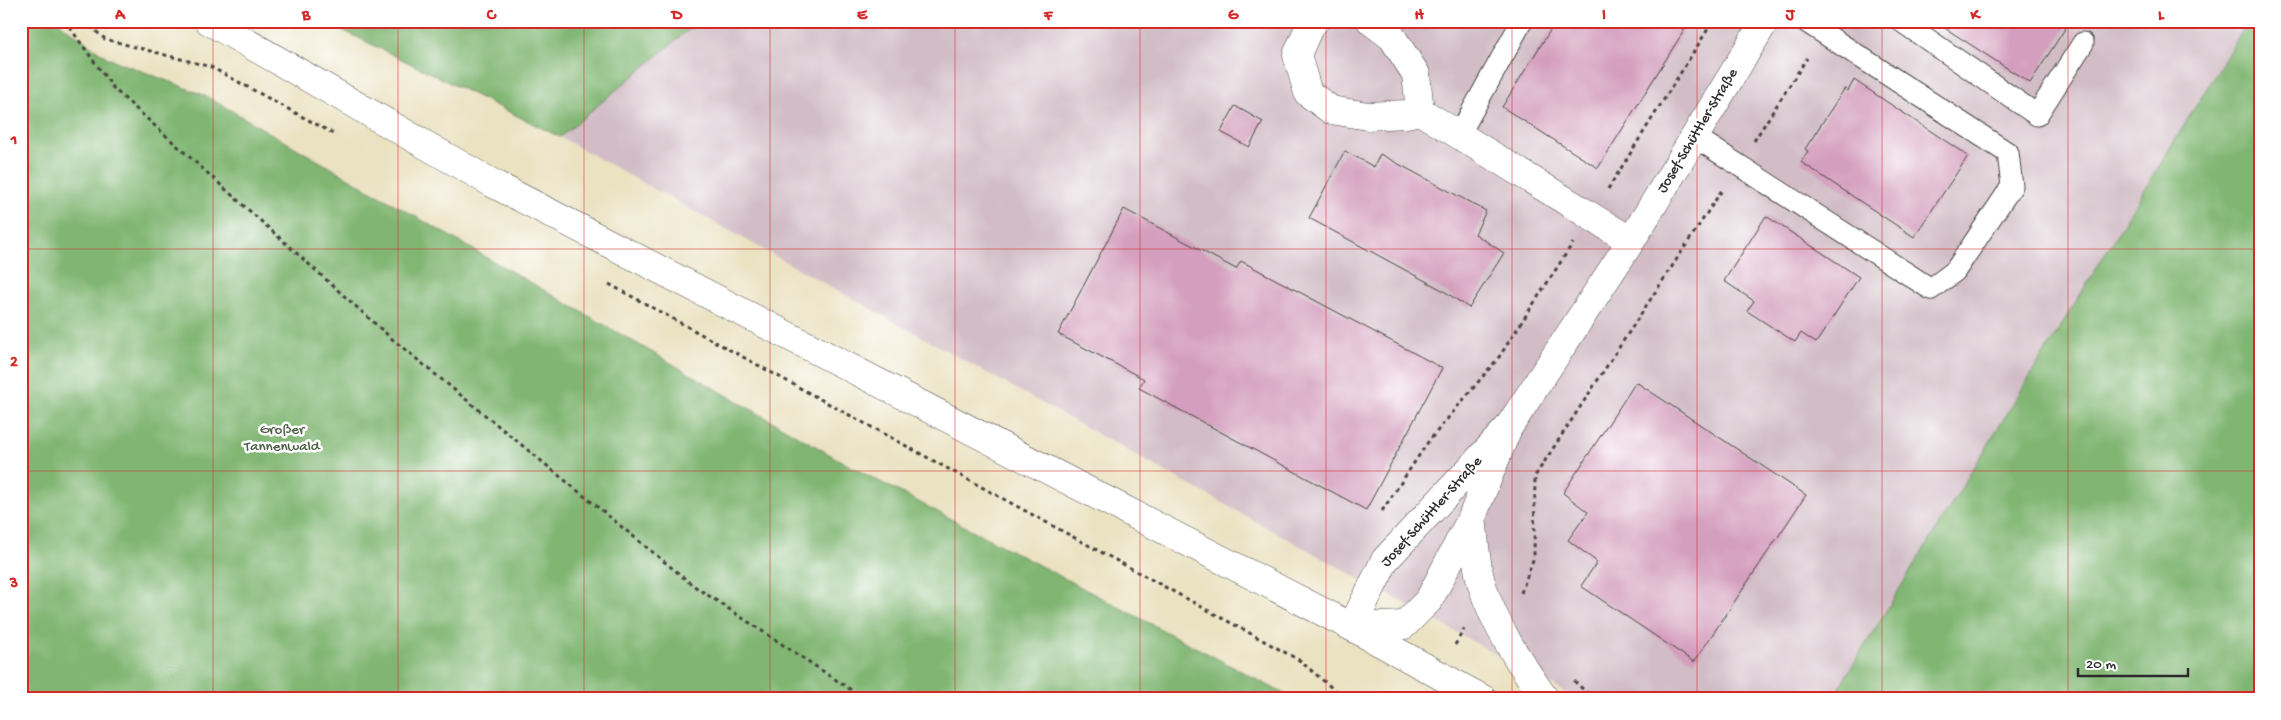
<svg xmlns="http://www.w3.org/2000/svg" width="2281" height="720" font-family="'Gochi Hand',sans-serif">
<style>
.industrial{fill:#d2bdc6}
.forest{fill:#80b672;stroke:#56704e}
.building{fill:#d49fbe}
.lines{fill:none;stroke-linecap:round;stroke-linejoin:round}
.service-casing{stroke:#484642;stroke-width:23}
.minor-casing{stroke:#484642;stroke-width:29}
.primary-casing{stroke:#484642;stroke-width:29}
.path{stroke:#484642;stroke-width:3;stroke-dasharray:4 4;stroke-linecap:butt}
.service{stroke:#fff;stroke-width:21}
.minor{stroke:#fff;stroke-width:28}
.primary{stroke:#fff;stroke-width:28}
.grid{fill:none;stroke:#d62828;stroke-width:1;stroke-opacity:0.55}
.labels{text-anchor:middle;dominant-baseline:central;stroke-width:5;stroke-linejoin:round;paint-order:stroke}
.street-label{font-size:15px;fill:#2b2b2b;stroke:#fff}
.park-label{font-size:15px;fill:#4e5e46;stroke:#fff}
.neatline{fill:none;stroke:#d62828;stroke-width:2}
.grid-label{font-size:16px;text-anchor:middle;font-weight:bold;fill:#d62828}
</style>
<rect width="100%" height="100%" fill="#fff"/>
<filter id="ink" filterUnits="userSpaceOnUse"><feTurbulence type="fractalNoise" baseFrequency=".02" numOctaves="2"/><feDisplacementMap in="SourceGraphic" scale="10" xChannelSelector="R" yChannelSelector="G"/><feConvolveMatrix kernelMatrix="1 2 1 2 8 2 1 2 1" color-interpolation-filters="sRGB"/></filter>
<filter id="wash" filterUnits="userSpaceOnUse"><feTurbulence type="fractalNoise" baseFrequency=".0096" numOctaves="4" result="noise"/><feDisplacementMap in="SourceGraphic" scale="20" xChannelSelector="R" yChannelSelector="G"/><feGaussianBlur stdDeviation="1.12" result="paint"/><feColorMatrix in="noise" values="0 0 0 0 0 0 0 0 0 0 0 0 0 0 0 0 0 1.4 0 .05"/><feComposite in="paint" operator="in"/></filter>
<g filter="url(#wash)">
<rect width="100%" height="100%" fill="#ebe2c2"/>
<path class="industrial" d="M699,21h1549l-416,678h-255l-1017,-562z"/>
<path class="forest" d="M21,21h36l51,37 96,37 646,371 444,233h-1273z
M324,21h375l-139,116z
M2248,21h12v678h-428z"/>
<g id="blocks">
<path class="building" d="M1556,21h134l-92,147 -96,-61z
M1934,21h136l-40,62z
M1854,80l114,76 -54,81 -113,-75 7,-11 -3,-2 40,-61 3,3z
M1235,106l28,16 -14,25 -28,-15z
M1345,151l29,16 6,-13 106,57 -11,23 29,19 -35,55 -25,-17 -135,-73z
M1124,209l112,60 5,-8 201,107 -76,142 -227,-122 5,-9 -86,-45z
M1766,216l93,61 -43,66 -15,-10 -6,9 -48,-31 7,-10 -30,-20z
M1636,382l170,113 -112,167 -113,-76 16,-24 -29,-22 20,-28 -25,-19z"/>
</g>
</g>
<g filter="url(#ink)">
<use href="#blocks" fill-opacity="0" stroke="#484642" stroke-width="1"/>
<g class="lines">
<defs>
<path id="service" d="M1901,21l136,94 46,-72
M1459,135l63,-114
M1695,137l236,152 24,-18 57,-85 -4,-33 -203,-132"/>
<path id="minor" d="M1315,21l-4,2 -14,32 11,38 23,17 37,6 38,-2 14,-3 211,130
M1371,21l21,16 24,37 4,37
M1508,428l-36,89 -43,83 -25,25 -52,2 33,-67 123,-132 123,-187 134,-220
M1472,517c3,21 3,47 10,68 13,42 38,78 63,114"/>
<path id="primary" d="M209,21l283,162 860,444 131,72"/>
</defs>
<use href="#service" class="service-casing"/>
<use href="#minor" class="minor-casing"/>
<use href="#primary" class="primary-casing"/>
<path class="path" d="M65,21l49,68 277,249 303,248 171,113
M84,21l21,18 106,28 125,68
M1754,141l53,-83
M1608,189l105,-168
M609,284l690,376 46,39
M1382,511l46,-69 71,-85 74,-114
M1521,593l13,-36 1,-81 187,-286
M1455,645l9,-16
M1574,681l20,18"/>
<use href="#service" class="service"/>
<use href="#minor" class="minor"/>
<use href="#primary" class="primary"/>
</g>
</g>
<path class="grid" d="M213,21v678M398,21v678M584,21v678M770,21v678M955,21v678M1140,21v678M1326,21v678M1512,21v678M1697,21v678M1882,21v678M2068,21v678M21,249h2239M21,471h2239"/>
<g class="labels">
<g class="street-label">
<text transform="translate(1698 131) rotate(-59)">Josef-Schüttler-Straße</text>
<text transform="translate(1432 512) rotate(-48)">Josef-Schüttler-Straße</text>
</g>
<g class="park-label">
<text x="282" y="430">Großer<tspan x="282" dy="17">Tannenwald</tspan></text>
</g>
</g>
<rect width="2281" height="720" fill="none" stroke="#fff" stroke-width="55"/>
<path d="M2078 668v8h110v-8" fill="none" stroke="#2b2b2b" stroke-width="2.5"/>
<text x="2086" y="668" font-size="15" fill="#2b2b2b" stroke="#ffffff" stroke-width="4" paint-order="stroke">20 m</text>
<rect x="28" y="28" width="2226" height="664" class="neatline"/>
<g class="grid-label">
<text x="120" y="19">A</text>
<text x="306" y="19">B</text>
<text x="491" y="19">C</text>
<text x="677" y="19">D</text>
<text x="862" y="19">E</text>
<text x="1048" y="19">F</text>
<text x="1233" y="19">G</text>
<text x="1419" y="19">H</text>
<text x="1604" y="19">I</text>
<text x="1790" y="19">J</text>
<text x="1975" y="19">K</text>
<text x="2161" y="19">L</text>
<text x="14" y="144">1</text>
<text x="14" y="366">2</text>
<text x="14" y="587">3</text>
</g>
</svg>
